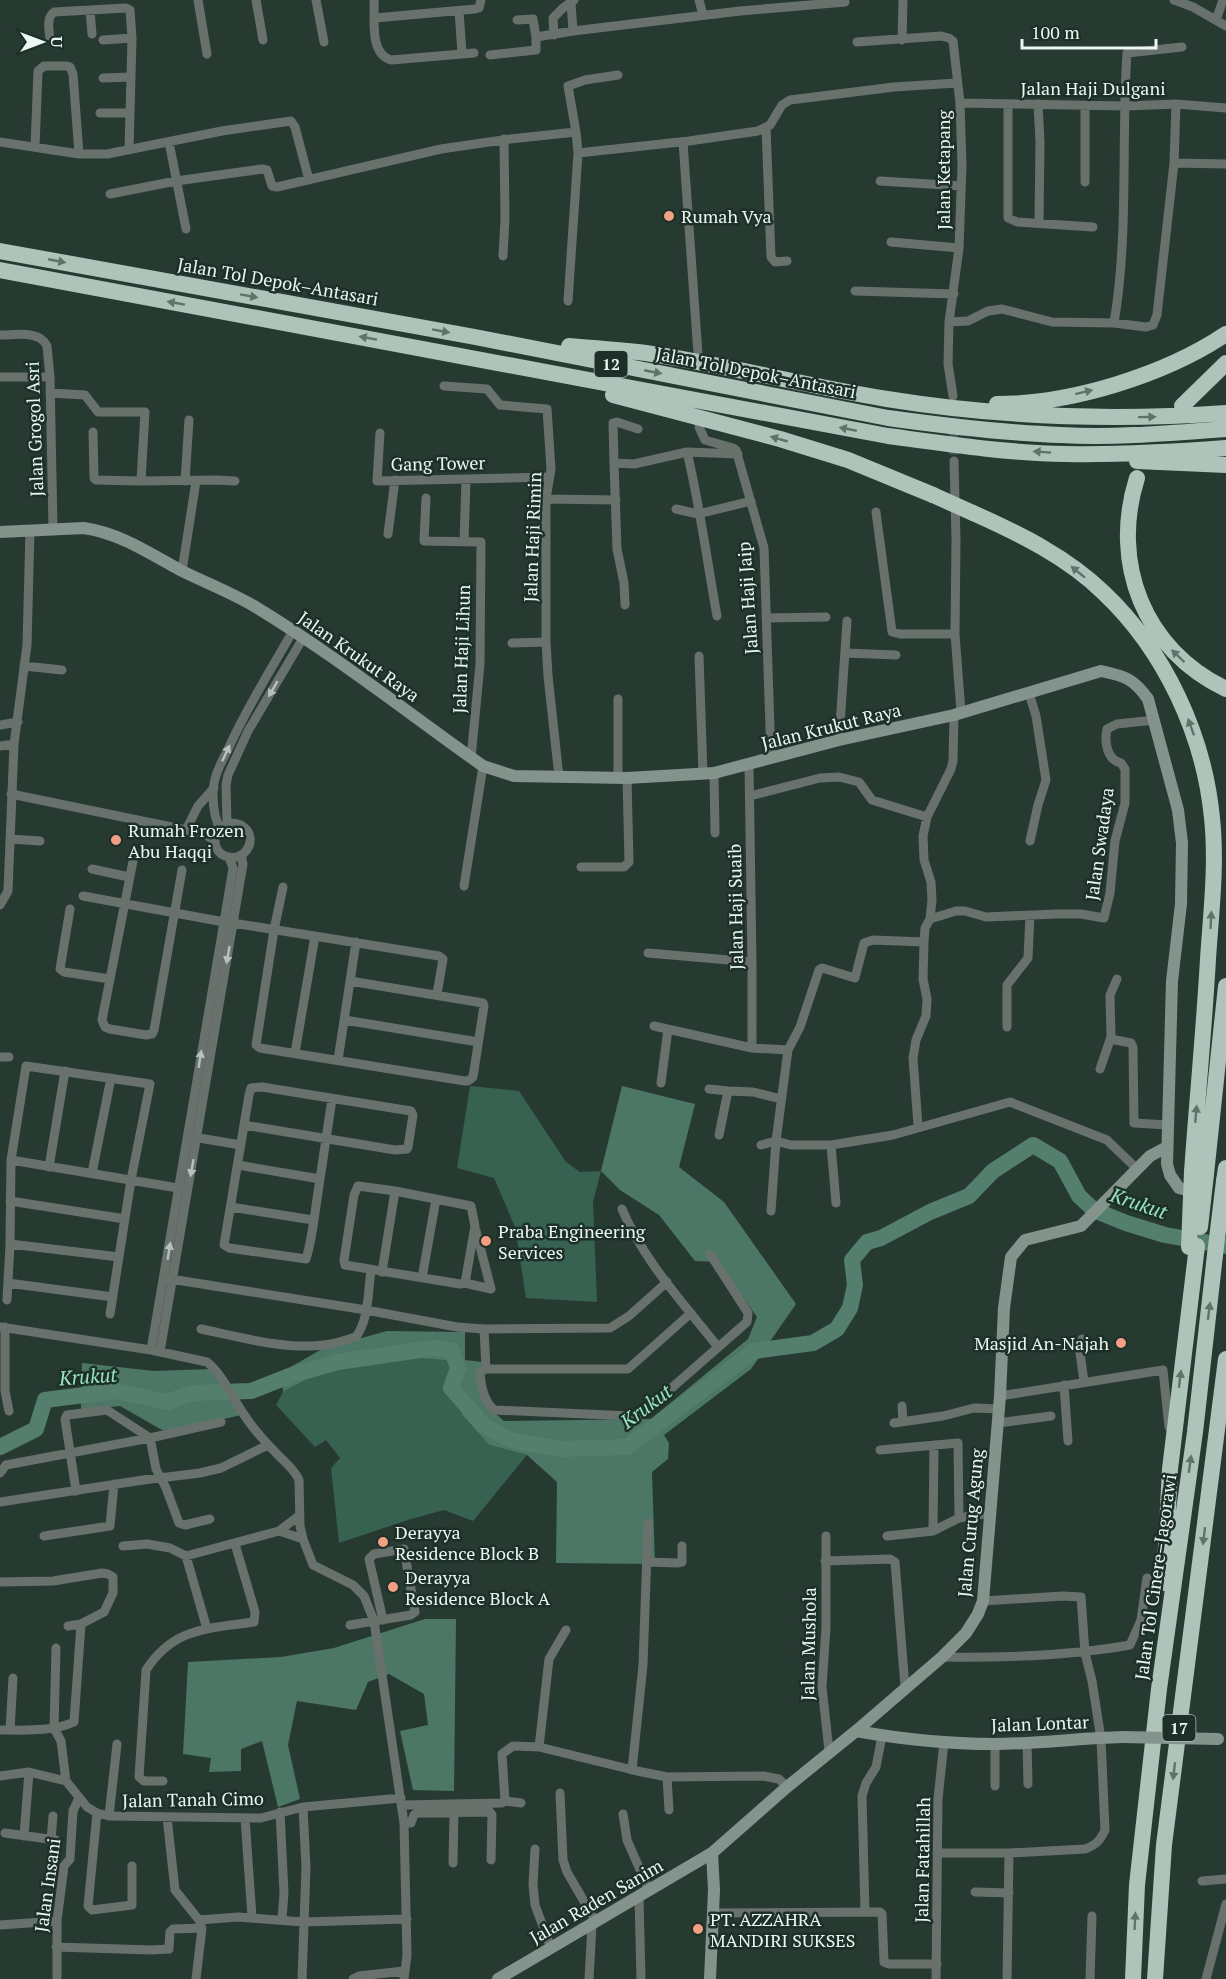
<svg xmlns="http://www.w3.org/2000/svg" width="1226" height="1979" font-family="'PT Serif',serif">
<style>
.green{fill:#376151}
.forest{fill:#4c7766}
.lines{fill:none;stroke-linecap:round;stroke-linejoin:round}
.river{stroke:#547f6e;stroke-width:16}
.street-tunnel{stroke:#44564f;stroke-width:9;stroke-dasharray:9 4.5;stroke-linecap:butt}
.street{stroke:#69716d;stroke-width:9}
.secondary{stroke:#85938d;stroke-width:12}
.highway{stroke:#aec4ba;stroke-width:16}
.secondary-bridge{stroke:#85938d;stroke-width:12}
.highway-bridge{stroke:#aec4ba;stroke-width:16}
.oneway{fill:#5e736a}
.oneway2{fill:#b7c1bc}
.poi-dot{fill:#f39f84;stroke:#1d3028;stroke-width:2}
.labels{text-anchor:middle;dominant-baseline:central;stroke-width:5;stroke-linejoin:round;paint-order:stroke}
.shield{fill:#1d3028;stroke:#adbbb5;stroke-width:1.5}
.shield-label{font-size:16px;font-weight:bold;fill:#ebf6f1}
.street-label{font-size:18px;fill:#ebf6f1;stroke:#1d3028}
.poi-label{font-size:18px;fill:#ebf6f1;stroke:#1d3028;text-anchor:start}
.water-label{font-size:20px;font-style:italic;fill:#98e2c4;stroke:#1d3028}
</style>
<rect width="100%" height="100%" fill="#273a32"/>
<path class="green" d="M470,1086l49,5 47,71 14,10 21,-1 -8,31 4,100 -71,-4 -11,-71 -21,-49 -37,-10z
M417,1358l36,3 9,54 27,30 38,10 -54,66 -29,-11 -33,9 -72,24 -8,-75 9,-10 -14,-18 -11,7 -39,-42 7,-13 36,-19z"/>
<path class="forest" d="M622,1086l73,18 -16,63 45,35 72,102 -45,65 -87,66 5,8 -1,16 -16,13 3,92 -99,-1 1,-81 -30,-27 -38,-10 -27,-30 -9,-54 -36,-3 -98,15 -36,19 -1,-20 40,-23 65,-18 78,1v28l17,2 5,44 17,15 147,-2 97,-80 9,-22 -39,-55 -23,-1 -36,-46 -39,-25 -19,-19z
M82,1363l72,8 57,-2 30,46 -61,14 -18,1 -42,-24 -39,4z
M425,1619h31l-2,172 -41,-1 -13,-59 28,-6 -4,-31 -35,-20 -21,8 -12,28 -59,-9 -9,44 12,54 -22,8 -16,-66 -21,8v22l-32,1 2,-14 -28,-4 5,-92 93,-5 53,-9z"/>
<g class="lines">
<path class="river" d="M0,1447l36,-18 9,-29 71,-9 51,11 25,-9 59,-2 41,-16 46,-13 96,-14 18,3 6,17 -7,20 33,38 29,15 47,8 67,-2 127,-96 59,-8 24,-14 13,-21 5,-23 -3,-25 15,-18 14,-4 49,-26 39,-16 24,-25 40,-26 27,16 19,35 15,14 32,13 39,12 61,11"/>
<path class="street-tunnel" d="M953,405l1,56"/>
<path class="street" d="M198,0l9,54
M256,0l7,40
M316,0l8,42
M374,0c1,18 -5,54 17,60l83,-7
M699,0l4,15
M1174,0l19,7 33,19
M571,3l2,28
M90,10l2,24
M459,11l3,42
M375,18l100,-9 4,-1 2,-8
M517,20l16,-1 3,18
M1216,20l7,-20
M554,35l-1,-17 10,-10 11,-8
M50,39c-1,-9 -4,-21 4,-27l72,-4 4,2 2,28 -3,112
M103,40l29,-2
M902,40l1,-40
M857,42l84,-6 8,2 4,3 7,62 2,62 -3,83 -10,74 -1,42 5,32
M490,55l46,-5v-13l37,-6 167,-20 105,-9
M103,78l28,-1
M960,103l166,3 50,-2 50,4
M1008,104v114l9,4 76,5
M1038,104l2,38 -1,80
M1085,105v77
M100,113h30
M766,128l5,129 4,5 12,-1
M576,132l-8,-46 17,-6 33,-5
M0,142l79,12h28l115,-23 69,-10 4,6 14,53
M169,142l17,87
M683,142l15,212
M35,147l3,-76 6,-5h23l3,1 3,7 6,80
M578,153l111,-12 69,-10 12,-6 12,-20 8,-5 104,-13 63,-4
M1174,163l52,1
M880,181l81,5
M110,194l66,-13 86,-12 5,1 5,16 5,1 164,-38 69,-10 66,-7 2,21 -10,148
M891,242l68,6
M503,256l2,-37 -1,-80
M855,291l99,3
M949,322l19,-1 20,-10 14,-2 50,13 62,1 32,4 7,-2 4,-10 17,-152 2,-59
M1114,323c15,-89 7,-180 13,-270l55,-6
M0,335c15,0 40,-5 47,11l3,31 3,152
M0,377h50
M444,386l43,3 13,16 47,4 4,60 -5,30v143l2,34 11,101
M50,393l35,2 13,17h47l-4,69
M699,427l6,13 28,8 3,2 28,98 7,211
M93,432l1,46 2,2 45,1 76,-1 18,1
M380,433l-3,48 172,-4
M687,452l51,2
M954,461l2,78 -1,95 6,78
M614,463l-1,-40 4,-1 21,7
M185,481l4,-61
M426,498l-2,43 57,1 -1,122 -9,94
M546,499l70,1
M676,509l22,5 53,-13
M876,512l16,120 8,2h55
M388,534l7,-54
M464,542l2,-62
M182,571l14,-90
M625,605l-1,-22 -7,-34 -3,-86 20,1 53,-12c13,54 20,109 30,164
M766,618l60,-1
M512,643l34,-1
M845,653l51,2
M699,656l4,118
M24,666l38,4
M1029,693l7,23 10,64 -8,25 -8,36
M0,725l18,-3
M839,740l8,-119
M0,746l14,-2
M749,765l3,197v86
M714,773l1,60
M618,778v-79
M11,794l175,36 20,5 9,6
M750,796l70,-18 19,-1 20,5 13,18 55,17
M227,823l-1,-38 2,-10 20,-44 55,-93
M218,829c18,-16 42,4 28,22 -8,10 -25,8 -30,-4 -3,-8 1,-12 2,-18 1,-4 -2,-10 -3,-14 -2,-11 -3,-26 0,-36 3,-12 10,-23 15,-34 18,-39 41,-76 63,-114
M186,830l12,-24 16,-18
M10,839l30,2
M134,856l-32,164 3,7 5,2 36,6 6,-1 2,-4 28,-160
M581,867h43l5,-5 -2,-84
M92,869l37,8
M464,886l19,-120
M283,887l-9,43 -18,115 4,3 205,33h3l5,-4 11,-71 -1,-3 -133,-22
M83,896l141,26
M0,905l8,-14 6,-147 13,-99 3,-115
M70,909l-10,60 4,3 46,7
M930,919l26,-8h9l21,6 70,-3h25l23,4 6,-25 5,-52 10,-38v-34l-4,-6c-14,-3 -17,-21 -14,-34l10,-5 38,-4
M233,923l206,33 4,3 -6,35
M648,953l104,9
M1117,979l-7,16 1,42 4,3 16,3 2,4 1,76 34,2
M345,1020l133,22
M654,1026l98,22 36,2 -12,91 15,4h40l62,-10 117,-33 97,38 30,29
M1007,1027v-42l21,-27 2,-43
M788,1050l12,-23 19,-57 3,-2 33,10 9,-35 9,-3 51,2
M295,1053l20,-117
M0,1057h9
M338,1060l18,-118
M1100,1069l11,-32
M661,1083l7,-54
M709,1089l19,2 25,1 28,7
M244,1125l151,25 12,-1 1,-2 5,-32 -2,-4 -149,-24 -11,1 -2,7 -25,150 5,3 77,11c6,-19 8,-40 11,-60 5,-33 10,-67 15,-100
M918,1126l-5,-68 3,-18 10,-24 1,-17 -4,-20 1,-37 1,-14 5,-9 2,-19 -1,-18 -7,-22 -1,-24 4,-19 24,-48 2,-8 1,-46
M719,1135l9,-44
M193,1137l48,8
M761,1145l15,-4 -5,70
M831,1145l5,58
M11,1160l173,29
M238,1165l82,14
M49,1167l16,-96
M92,1173l19,-95
M358,1186l37,5 76,15 4,20 -10,57 -5,1 -115,-19 -1,-5 10,-65z
M10,1201l115,18
M231,1207l82,13
M622,1209c21,51 62,95 96,138
M382,1272l13,-81
M164,1278l202,32 91,17 27,2 126,-1 19,-12 38,-34
M422,1278l14,-79
M8,1283l105,14
M465,1283l26,6 -15,-58
M7,1300l3,-56
M691,1313l-63,56h-142l-6,3c1,13 3,28 14,38l136,6 13,-3 104,-91 1,-9 -38,-59
M110,1314l21,-134 19,-96 -124,-18 -15,94 -1,84 109,13
M0,1327l151,23 56,12c17,14 25,36 38,54 9,14 21,27 33,39 8,8 17,15 21,25l1,46 3,13 10,26 40,20 11,11 10,25 30,202 3,132 -3,24
M5,1327v64l4,20
M201,1329c38,8 84,21 123,16 11,-1 21,-5 32,-8 13,-18 12,-46 15,-67
M484,1329l2,40
M1082,1339l-3,6 5,37
M151,1350l73,-428 9,-54 -4,-11
M160,1352l73,-429 10,-59 -2,-9
M1064,1385l4,56
M1000,1396l163,-26 6,57
M902,1406l1,16
M894,1423l49,-7 31,-8 25,1
M998,1423l53,-7
M880,1450l78,-7 1,75 -26,13 -46,5
M0,1473l6,-8 144,-27 71,-16
M76,1491l-11,-72 2,-4 40,-5 43,28 6,31 10,19 13,35 6,2 25,-6
M0,1502l143,-22 57,-7 21,-5 47,-23
M959,1518l32,-5
M279,1531l24,8
M933,1531l1,-86
M44,1536l66,-10 4,-42
M826,1536v92l-4,59 7,64
M123,1546l24,-2 23,4 16,8 93,-25 21,-16
M186,1556l21,73
M825,1561l65,-2 5,3 10,125
M648,1562l29,1 5,-1v-16
M0,1582l53,-1 49,-8 6,1 5,3v16l-9,19 -23,12 -13,2
M983,1601l80,-5 18,1 4,56 7,28 9,58 4,91c-5,11 -9,15 -20,19l-76,4
M350,1625l61,-10 4,-3 -11,-63 -30,5 -5,5 14,61
M56,1648l-2,80 7,13 5,40
M942,1657c63,1 126,-1 188,-12l11,-25 6,-42
M0,1730c24,0 52,2 74,-8l7,-98
M10,1730l3,-52
M1027,1742l1,42
M539,1747l10,-88 17,-29
M632,1770l11,-105 5,-142
M0,1776l29,-4 37,9 21,26 10,6 12,3 152,2 42,-11 98,-9
M667,1777l2,33
M163,1781h-19l-5,-4 7,-107c28,-43 62,-41 108,-48l1,-10 -20,-68
M995,1786v-42
M560,1793l3,67 4,12 29,50
M505,1801l-3,-47 11,-8 26,1 98,24 30,6 96,-1 16,3 8,8
M402,1805l100,-2 3,-2 16,2
M280,1812l4,81 -2,26
M97,1813l-9,93 4,4 40,-5v-39
M623,1814l4,26 22,50
M109,1816l8,-72
M167,1817l8,73 24,30 3,8 -6,51
M245,1818l7,99
M404,1823h7l3,-8 3,-2 73,-1 2,3 -1,45
M5,1833l51,7
M24,1836l5,-64
M51,1840l2,-24
M535,1849l-2,35 2,21 16,43
M937,1853h72l-2,126
M453,1863l1,-51
M1202,1881l24,-2
M975,1892l34,1
M639,1897l2,82
M865,1912l-3,-116 4,-13 10,-16 6,-31
M712,1913l168,-1 2,2 2,48 5,2h48
M199,1920l39,-3 65,5 104,-3
M0,1925l57,-4
M56,1947l95,3 18,-1 1,-17 3,-3 29,-1
M57,1979v-58l7,-55 6,-7 3,-48 6,-13
M302,1979l4,-111 -3,-61
M353,1979l6,-3 45,-5
M589,1979l3,-54
M936,1979l2,-180 6,-57
M1090,1979l2,-63
M1206,1979l20,-75"/>
<path class="secondary" d="M0,532l84,-4c35,5 65,25 96,42 24,12 50,22 74,36 79,48 153,106 229,160l31,10 113,2 87,-5 125,-33 115,-25 147,-44c24,5 33,8 47,28l30,111 4,33 -1,61 -9,77 -5,183 3,11 9,13 19,5
M856,1731c45,8 92,13 138,13 43,0 86,-6 129,-7
M498,1979l214,-126 75,-66 69,-56 86,-74 24,-24 12,-19 5,-13 17,-205 4,-88 7,-51 14,-17 56,-14 69,-70 17,-9
M710,1979l4,-89 -2,-37"/>
<path class="highway" d="M0,251l475,86 413,81c58,8 115,15 173,17 55,3 110,-2 165,-6
M0,270l888,166c59,8 118,17 178,18 53,1 107,-2 160,-6
M569,346c25,2 51,4 77,7 80,12 160,33 241,46 112,18 225,22 339,14
M613,395l167,44 68,21 85,35
M997,404c74,0 168,-29 229,-70
M1182,406l44,-43
M1137,461l89,4
M1137,478c-27,85 7,172 89,211
M973,513c47,21 94,44 131,80 61,58 100,142 108,225 5,47 -1,94 -4,141 -4,71 -11,142 -16,213
M1206,1174l20,-188
M1224,1181l2,-13
M1164,1583l6,-114 27,-223
M1133,1979l4,-94 22,-196 36,-257 20,-177
M1155,1979l9,-134 62,-486"/>
<path class="secondary-bridge" d="M1123,1737l95,2"/>
<path class="highway-bridge" d="M933,495l40,18
M1200,1227l6,-53
M1189,1247l3,-75
M1215,1255l9,-74"/>
</g>
<defs><path id="oneway-solid" d="M-6-.8H1V-3.2L6.5 0L1 3.2V.8H-6Z" transform="scale(1.5)"/></defs>
<g class="oneway">
<use href="#oneway-solid" transform="translate(57 261) rotate(11)"/>
<use href="#oneway-solid" transform="translate(249 296) rotate(10)"/>
<use href="#oneway-solid" transform="translate(176 303) rotate(-170)"/>
<use href="#oneway-solid" transform="translate(441 331) rotate(10)"/>
<use href="#oneway-solid" transform="translate(368 338) rotate(-170)"/>
<use href="#oneway-solid" transform="translate(653 372) rotate(11)"/>
<use href="#oneway-solid" transform="translate(1084 392) rotate(-14)"/>
<use href="#oneway-solid" transform="translate(1147 417) rotate(-1)"/>
<use href="#oneway-solid" transform="translate(848 429) rotate(-169)"/>
<use href="#oneway-solid" transform="translate(779 439) rotate(-164)"/>
<use href="#oneway-solid" transform="translate(1042 452) rotate(-176)"/>
<use href="#oneway-solid" transform="translate(1078 572) rotate(-141)"/>
<use href="#oneway-solid" transform="translate(1178 656) rotate(-136)"/>
<use href="#oneway-solid" transform="translate(1191 727) rotate(-110)"/>
<use href="#oneway-solid" transform="translate(1211 920) rotate(-87)"/>
<use href="#oneway-solid" transform="translate(1196 1114) rotate(-85)"/>
<use href="#oneway-solid" transform="translate(1209 1311) rotate(-83)"/>
<use href="#oneway-solid" transform="translate(1180 1379) rotate(-83)"/>
<use href="#oneway-solid" transform="translate(1190 1464) rotate(-82)"/>
<use href="#oneway-solid" transform="translate(1204 1536) rotate(97)"/>
<use href="#oneway-solid" transform="translate(1174 1771) rotate(97)"/>
<use href="#oneway-solid" transform="translate(1135 1921) rotate(-87)"/>
</g>
<g class="oneway2">
<use href="#oneway-solid" transform="translate(273 689) rotate(120)"/>
<use href="#oneway-solid" transform="translate(226 753) rotate(-65)"/>
<use href="#oneway-solid" transform="translate(228 955) rotate(100)"/>
<use href="#oneway-solid" transform="translate(200 1059) rotate(-81)"/>
<use href="#oneway-solid" transform="translate(192 1168) rotate(100)"/>
<use href="#oneway-solid" transform="translate(169 1251) rotate(-81)"/>
</g>
<g class="poi-dot">
<circle cx="669" cy="216" r="6"/>
<circle cx="116" cy="840" r="6"/>
<circle cx="486" cy="1241" r="6"/>
<circle cx="1121" cy="1343" r="6"/>
<circle cx="383" cy="1542" r="6"/>
<circle cx="393" cy="1587" r="6"/>
<circle cx="698" cy="1929" r="6"/>
</g>
<g class="labels">
<g class="shield">
<rect x="594.5" y="351" width="33" height="26" rx="4.5"/>
<rect x="1162.5" y="1715" width="33" height="26" rx="4.5"/>
</g>
<g class="shield-label">
<text x="611" y="364">12</text>
<text x="1179" y="1728">17</text>
</g>
<g class="street-label">
<text x="1093" y="88">Jalan Haji Dulgani</text>
<text transform="translate(943 170) rotate(-90)">Jalan Ketapang</text>
<text transform="translate(278 281) rotate(10)">Jalan Tol Depok–Antasari</text>
<text transform="translate(756 372) rotate(11)">Jalan Tol Depok–Antasari</text>
<text transform="translate(34 429) rotate(-92)">Jalan Grogol Asri</text>
<text transform="translate(438 463) rotate(-1)">Gang Tower</text>
<text transform="translate(532 537) rotate(-88)">Jalan Haji Rimin</text>
<text transform="translate(747 598) rotate(-94)">Jalan Haji Jaip</text>
<text transform="translate(461 649) rotate(-88)">Jalan Haji Lihun</text>
<text transform="translate(359 656) rotate(35)">Jalan Krukut Raya</text>
<text transform="translate(831 726) rotate(-14)">Jalan Krukut Raya</text>
<text transform="translate(1099 844) rotate(-82)">Jalan Swadaya</text>
<text transform="translate(735 907) rotate(-91)">Jalan Haji Suaib</text>
<text transform="translate(970 1523) rotate(-85)">Jalan Curug Agung</text>
<text transform="translate(1155 1577) rotate(-82)">Jalan Tol Cinere–Jagorawi</text>
<text transform="translate(808 1644) rotate(-89)">Jalan Mushola</text>
<text transform="translate(1040 1723) rotate(-2)">Jalan Lontar</text>
<text transform="translate(193 1799) rotate(-1)">Jalan Tanah Cimo</text>
<text transform="translate(922 1860) rotate(-89)">Jalan Fatahillah</text>
<text transform="translate(47 1885) rotate(-82)">Jalan Insani</text>
<text transform="translate(596 1901) rotate(-30)">Jalan Raden Sanim</text>
</g>
<g class="poi-label">
<text x="681" y="216">Rumah Vya</text>
<text x="128" y="830">Rumah Frozen<tspan x="128" dy="21">Abu Haqqi</tspan></text>
<text x="498" y="1231">Praba Engineering<tspan x="498" dy="21">Services</tspan></text>
<text x="1109" y="1343" text-anchor="end">Masjid An-Najah</text>
<text x="395" y="1532">Derayya<tspan x="395" dy="21">Residence Block B</tspan></text>
<text x="405" y="1577">Derayya<tspan x="405" dy="21">Residence Block A</tspan></text>
<text x="710" y="1919">PT. AZZAHRA<tspan x="710" dy="21">MANDIRI SUKSES</tspan></text>
</g>
<g class="water-label">
<text transform="translate(1139 1203) rotate(19)">Krukut</text>
<text transform="translate(88 1376) rotate(-4)">Krukut</text>
<text transform="translate(646 1406) rotate(-37)">Krukut</text>
</g>
</g>
<g transform="translate(42 42) rotate(90)" stroke="#1d3028" stroke-width="4.5" paint-order="stroke">
<path d="M0-4.5L10 22L0 15L-10 22Z" fill="#ebf6f1"/>
<text y="-9" font-size="16" font-weight="bold" text-anchor="middle" fill="#ebf6f1">U</text>
</g>
<path d="M1022 39v9h134v-9" fill="none" stroke="#ebf6f1" stroke-width="3"/>
<text x="1031" y="39" font-size="18" fill="#ebf6f1" stroke="#1d3028" stroke-width="4.5" paint-order="stroke">100 m</text>
</svg>
